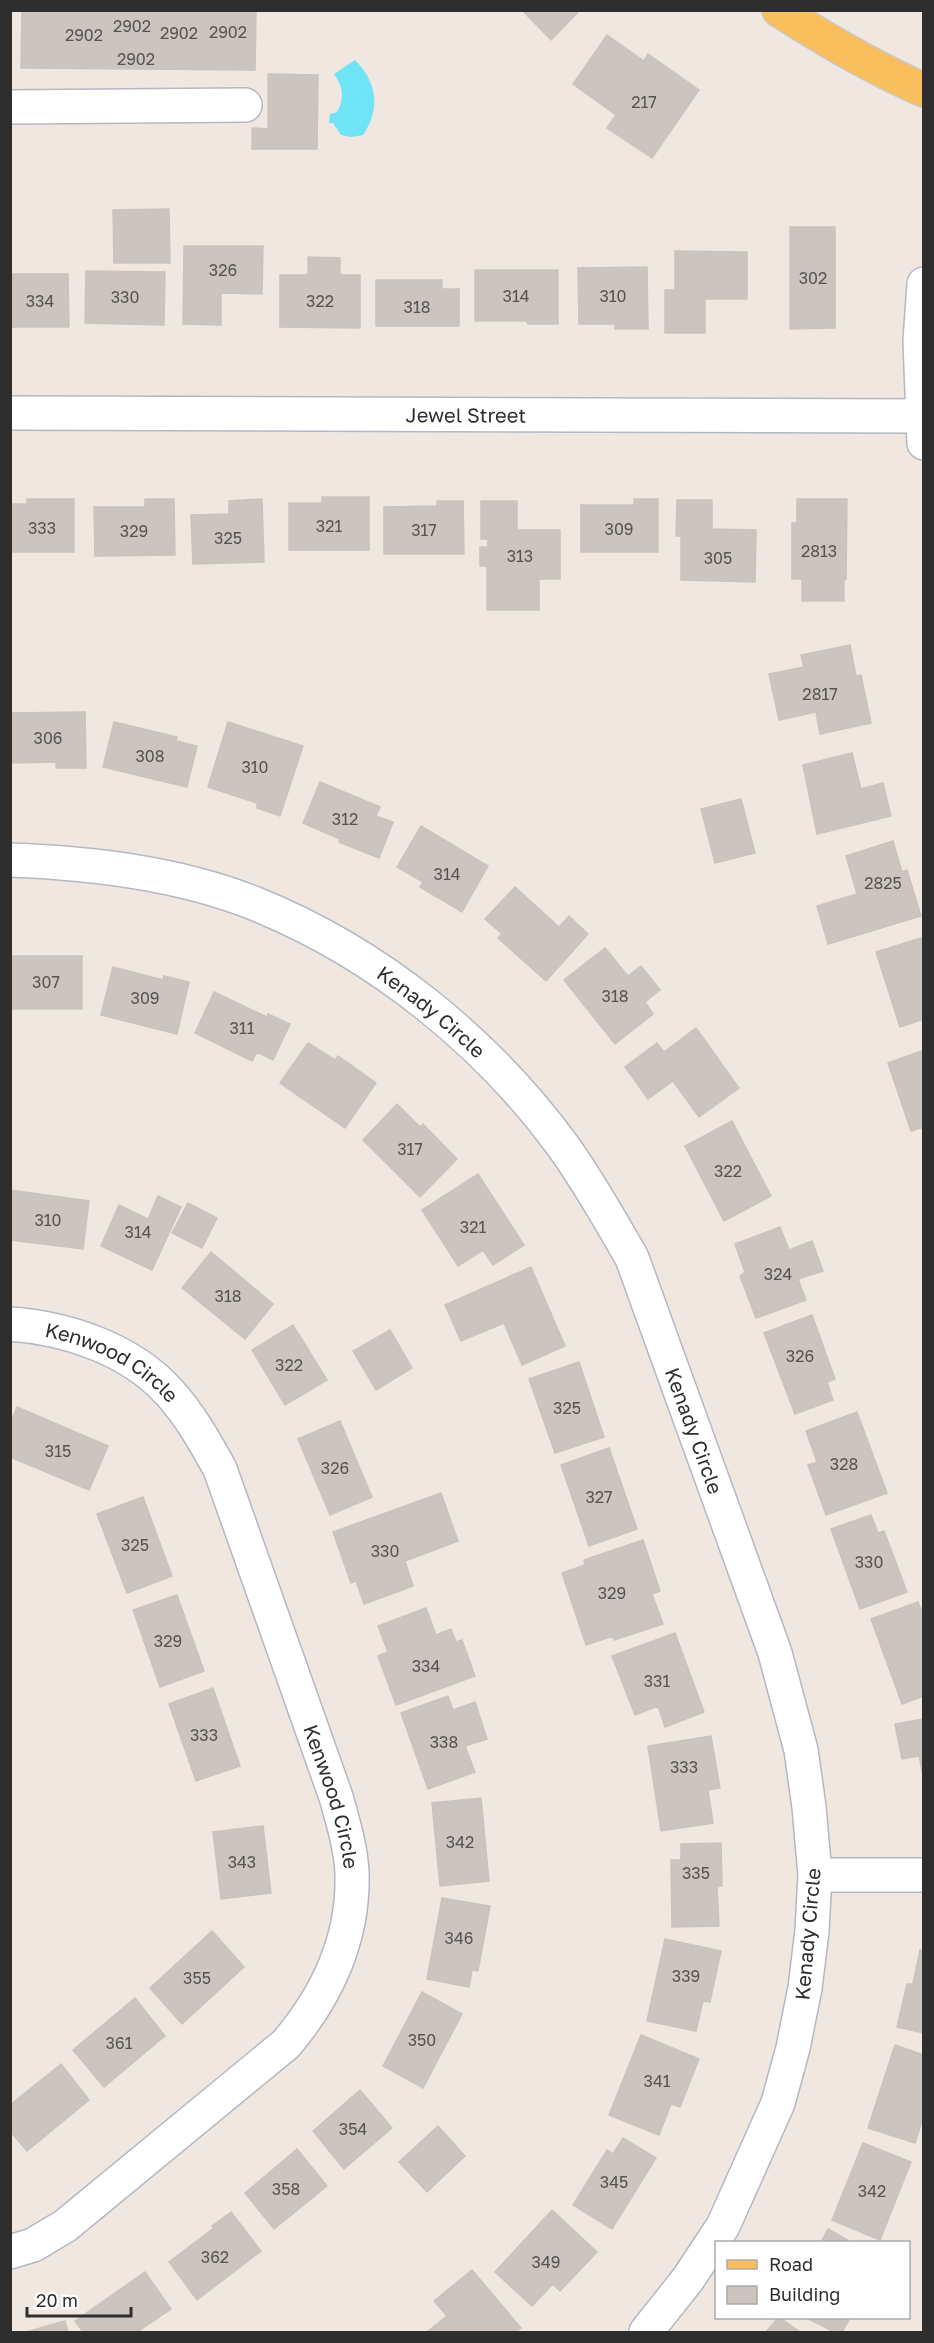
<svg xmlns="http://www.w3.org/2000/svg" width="934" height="2343" font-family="'Golos Text',sans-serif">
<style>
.water{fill:#6fe4f6}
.building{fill:#cbc4bf;stroke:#ccc3b9;stroke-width:1.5}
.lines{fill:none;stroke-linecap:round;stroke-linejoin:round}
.minor-casing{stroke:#b4b8c2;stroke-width:36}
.major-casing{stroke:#c9c9c9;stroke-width:36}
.minor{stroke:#fff;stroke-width:33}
.major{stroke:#f9bf5c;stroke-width:33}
.labels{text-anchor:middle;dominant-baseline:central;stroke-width:5;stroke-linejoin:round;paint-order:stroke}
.number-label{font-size:16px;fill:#555452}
.street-label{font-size:20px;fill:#2e2e2e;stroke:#fff}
</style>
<rect width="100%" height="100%" fill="#f0e7e0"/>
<path class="water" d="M355,60c22,22 26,49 8,75l-12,2 -10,-2 -8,-12h-4l1,-9 7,-2c8,-13 6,-26 -3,-38z"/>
<path class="building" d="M22,10h234l-1,60 -234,-2z
M522,10h58l-29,30z
M607,35l37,26 4,-7 51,36 -47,68 -45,-30 9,-13 -43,-31z
M268,74l50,1 -1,74h-65v-21l16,1z
M169,209l1,54h-56l-1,-53z
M790,227h45v101l-45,1z
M184,246h79l-1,48 -41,-1v32l-38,-1z
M675,251l72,1v47h-42v34h-40v-43h10z
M308,257l32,1v17h20v53l-80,-1v-52h28z
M647,267l1,62h-33v-5h-36l-1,-56z
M475,270h83v54h-30l-1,-3h-52z
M86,271l79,1 -1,53 -79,-2z
M10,274h58l1,53h-59z
M376,280h66v9h17v37h-83z
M322,497h47v53h-80v-47h33z
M27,499h47v53h-64v-48h17z
M145,499h29l1,56 -80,1 -1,-49h51z
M262,499l2,63 -71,2 -2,-49 38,-1v-13z
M634,499h24v53h-77v-47h53z
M797,499h50l-1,80 -2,1v21h-42v-22h-10v-56h5z
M677,500h35v29l44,1 -1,52 -74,-2v-44h-5z
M437,501h26l1,53h-80v-47l53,-1z
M481,501h36v29h43v49h-21v31h-52v-44h-7v-19h8v-8h-7z
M850,645l6,31 5,-1 10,48 -51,11 -4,-22 -37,8 -10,-46 35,-7 -3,-12z
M85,712l1,56h-30v-6l-46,1v-50z
M114,722l63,15 -1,4 21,5 -10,41 -84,-20z
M228,722l75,24 -23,70 -23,-8v-5l-49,-16z
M852,753l9,36 22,-6 8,33 -74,18 -14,-69z
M320,782l60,25 -4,9 17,6 -14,36 -40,-16 1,-3 -37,-16z
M741,799l14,54 -40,10 -14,-54z
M421,826l67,40 -26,46 -42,-25 3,-5 -26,-15z
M893,841l9,31 5,-2 14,46 -93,28 -11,-38 40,-12 -11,-38z
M515,887l44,40 10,-11 19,18 -42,47 -48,-43 4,-4 -17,-15z
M921,938l3,8v73l-24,8 -24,-75z
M605,948l23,28 13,-10 19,24 -15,12 8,12 -38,30 -51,-64z
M10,956h72v53h-72z
M113,967l50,13 1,-4 25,6 -12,52 -76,-19z
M214,992l53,25 1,-3 22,10 -17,36 -16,-8 -5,9 -57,-28z
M696,1028l43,60 -40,29 -26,-36 -25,18 -23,-32 32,-24 7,9z
M308,1043l27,17 3,-4 38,27 -31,45 -65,-45z
M924,1050v77l-13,4 -23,-68z
M397,1104l23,23 3,-3 34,35 -37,38 -57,-57z
M732,1121l39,75 -47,25 -39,-75z
M478,1174l46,71 -31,20 -10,-15 -25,16 -36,-56z
M10,1190l79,11 -6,48 -73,-9z
M158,1196l23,11 -29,63 -51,-24 18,-41 29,14z
M188,1203l29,15 -15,30 -30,-15z
M780,1227l9,23 23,-9 11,30 -25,8 8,21 -50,18 -16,-42 5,-4 -10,-28z
M211,1252l62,52 -28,35 -63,-51z
M531,1267l34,79 -43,19 -18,-42 -43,18 -16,-36z
M812,1315l23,64 -8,3 6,18 -38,14 -31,-81z
M293,1325l34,55 -42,25 -33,-55z
M390,1330l22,38 -36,22 -23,-39z
M579,1362l25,75 -49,16 -26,-74z
M17,1407l91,39 -19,44 -79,-33v-33z
M857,1412l30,81 -61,22 -18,-50 9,-3 -11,-31z
M340,1421l32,76 -42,18 -32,-76z
M609,1448l28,81 -48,17 -28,-81z
M441,1493l17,48 -53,20 8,25 -49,18 -8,-23 -5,2 -18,-51z
M143,1497l29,79 -45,17 -30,-79z
M871,1515l7,18 6,-2 23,61 -47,17 -29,-80z
M643,1540l17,51 -8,3 11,30 -49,16 -1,-4 -27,9 -24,-72 23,-8 -1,-5z
M177,1595l27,76 -44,16 -27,-77z
M918,1602l6,15v79l-22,8 -31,-85z
M426,1608l10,27 15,-6 5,13 6,-2 13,36 -79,29 -18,-49 10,-4 -10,-26z
M675,1633l29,79 -39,15 -7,-21 -23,9 -23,-59z
M213,1688l27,78 -44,15 -27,-77z
M448,1696l5,14 22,-8 12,37 -22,7 10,26 -47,17 -27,-76z
M924,1719v61l-5,-24 -17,3 -7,-35z
M711,1736l9,52 -12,2 5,33 -52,8 -13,-85z
M481,1798l8,83 -49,5 -8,-83z
M263,1826l8,67 -50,6 -8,-67z
M721,1843l1,43 -5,1 2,39 -47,1 -1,-67h10v-16z
M442,1898l48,8 -12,65 -6,-1 -3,17 -42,-8z
M212,1931l32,36 -62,57 -32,-36z
M665,1939l56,12 -11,51 -7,-1 -7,30 -49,-10z
M920,1950l4,1v82l-27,-6 10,-43h6z
M422,1992l40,22 -39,74 -40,-22z
M135,1998l30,38 -61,51 -31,-37z
M641,2035l58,24 -19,48 -9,-3 -12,31 -50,-20z
M895,2045l29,10v60l-9,28 -47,-15z
M61,2064l28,36 -62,51 -17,-20v-26z
M360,2090l32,38 -48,41 -31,-38z
M438,2126l27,30 -38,36 -28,-30z
M623,2138l33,20 -44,71 -39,-24 34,-55 6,4z
M863,2143l48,19 -31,78 -48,-20z
M297,2149l30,37 -53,43 -29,-36z
M552,2210l45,42 -37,39 -7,-7 -21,22 -37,-34z
M231,2212l30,39 -64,49 -28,-38 45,-34 -2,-2z
M828,2229l23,13h-30z
M472,2270l49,58 -6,4h-88l20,-16 -13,-15z
M145,2272l26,37 -34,23h-54l-8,-11z
M778,2318h2l20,14h-34z
M807,2318h43l-8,14h-8z
M65,2321l3,11h-42z"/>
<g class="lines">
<defs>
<g id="minor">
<path d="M10,107l235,-2"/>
<path d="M924,284l-4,57 4,102"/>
<path id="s1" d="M10,413l911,3"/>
<path id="s2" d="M10,860c82,3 169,13 246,44 121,49 230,137 307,242 26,36 47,74 69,112l143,395 26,97 8,57 6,68 -3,56 -7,57 -12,60 -15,55 -55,123 -35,53 -42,53"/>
<path id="s3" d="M10,1324c57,4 120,25 159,68 21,23 36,50 51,77l116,328c7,25 15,51 16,76 2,65 -25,123 -66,171l-221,182 -32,19 -23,7"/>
<path d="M815,1875h109"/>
</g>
<path id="major" d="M779,10c47,30 94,58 145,80"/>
</defs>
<use href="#minor" class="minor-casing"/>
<use href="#major" class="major-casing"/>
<use href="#minor" class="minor"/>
<use href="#major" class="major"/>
</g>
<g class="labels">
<g class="number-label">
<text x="132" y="26">2902</text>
<text x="228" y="32">2902</text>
<text x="179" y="33">2902</text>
<text x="84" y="35">2902</text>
<text x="136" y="59">2902</text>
<text x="644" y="102">217</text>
<text x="223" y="270">326</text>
<text x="813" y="278">302</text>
<text x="516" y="296">314</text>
<text x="613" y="296">310</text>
<text x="125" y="297">330</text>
<text x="40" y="301">334</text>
<text x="320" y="301">322</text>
<text x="417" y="307">318</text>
<text x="329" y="526">321</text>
<text x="42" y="528">333</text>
<text x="619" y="529">309</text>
<text x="424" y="530">317</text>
<text x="134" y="531">329</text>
<text x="228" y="538">325</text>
<text x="819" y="551">2813</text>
<text x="520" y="556">313</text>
<text x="718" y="558">305</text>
<text x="820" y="694">2817</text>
<text x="48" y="738">306</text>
<text x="150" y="756">308</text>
<text x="255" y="767">310</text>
<text x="345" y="819">312</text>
<text x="447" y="874">314</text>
<text x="883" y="883">2825</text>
<text x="46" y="982">307</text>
<text x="615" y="996">318</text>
<text x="145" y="998">309</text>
<text x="242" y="1028">311</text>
<text x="410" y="1149">317</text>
<text x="728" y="1171">322</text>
<text x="48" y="1220">310</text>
<text x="473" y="1227">321</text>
<text x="138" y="1232">314</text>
<text x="778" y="1274">324</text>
<text x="228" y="1296">318</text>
<text x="800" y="1356">326</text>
<text x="289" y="1365">322</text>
<text x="567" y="1408">325</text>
<text x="58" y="1451">315</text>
<text x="844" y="1464">328</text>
<text x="335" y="1468">326</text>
<text x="599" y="1497">327</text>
<text x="135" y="1545">325</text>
<text x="385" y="1551">330</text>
<text x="869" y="1562">330</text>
<text x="612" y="1593">329</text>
<text x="168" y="1641">329</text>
<text x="426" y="1666">334</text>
<text x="657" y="1681">331</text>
<text x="204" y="1735">333</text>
<text x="444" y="1742">338</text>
<text x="684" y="1767">333</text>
<text x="460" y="1842">342</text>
<text x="242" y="1862">343</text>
<text x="696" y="1873">335</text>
<text x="459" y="1938">346</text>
<text x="686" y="1976">339</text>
<text x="197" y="1978">355</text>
<text x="422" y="2040">350</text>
<text x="119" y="2043">361</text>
<text x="657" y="2081">341</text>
<text x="353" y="2129">354</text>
<text x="614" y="2182">345</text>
<text x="286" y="2189">358</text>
<text x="872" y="2191">342</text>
<text x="215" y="2257">362</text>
<text x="546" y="2262">349</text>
</g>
<g class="street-label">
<text stroke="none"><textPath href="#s1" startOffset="456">Jewel Street</textPath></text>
<text stroke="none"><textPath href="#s2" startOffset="458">Kenady Circle</textPath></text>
<text stroke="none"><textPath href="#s3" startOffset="111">Kenwood Circle</textPath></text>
<text stroke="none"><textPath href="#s2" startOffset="962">Kenady Circle</textPath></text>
<text stroke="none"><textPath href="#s3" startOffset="616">Kenwood Circle</textPath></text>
<text transform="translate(807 1934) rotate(-85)">Kenady Circle</text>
</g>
</g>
<rect width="934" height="2343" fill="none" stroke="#2e2e2e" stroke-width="24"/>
<rect x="715" y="2241" width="195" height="78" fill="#ffffff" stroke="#ababab" stroke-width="1.5"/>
<rect x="727" y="2260" width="30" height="9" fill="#f9bf5c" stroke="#ababab" stroke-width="1.5"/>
<text x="769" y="2271" font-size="18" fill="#2e2e2e">Road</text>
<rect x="727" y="2286" width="30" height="18" fill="#cbc4bf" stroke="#ababab" stroke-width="1.5"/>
<text x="769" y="2301" font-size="18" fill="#2e2e2e">Building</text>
<path d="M27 2307v9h104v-9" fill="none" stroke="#2e2e2e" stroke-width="3"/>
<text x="36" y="2307" font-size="18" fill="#2e2e2e" stroke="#ffffff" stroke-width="4.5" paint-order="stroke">20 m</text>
</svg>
